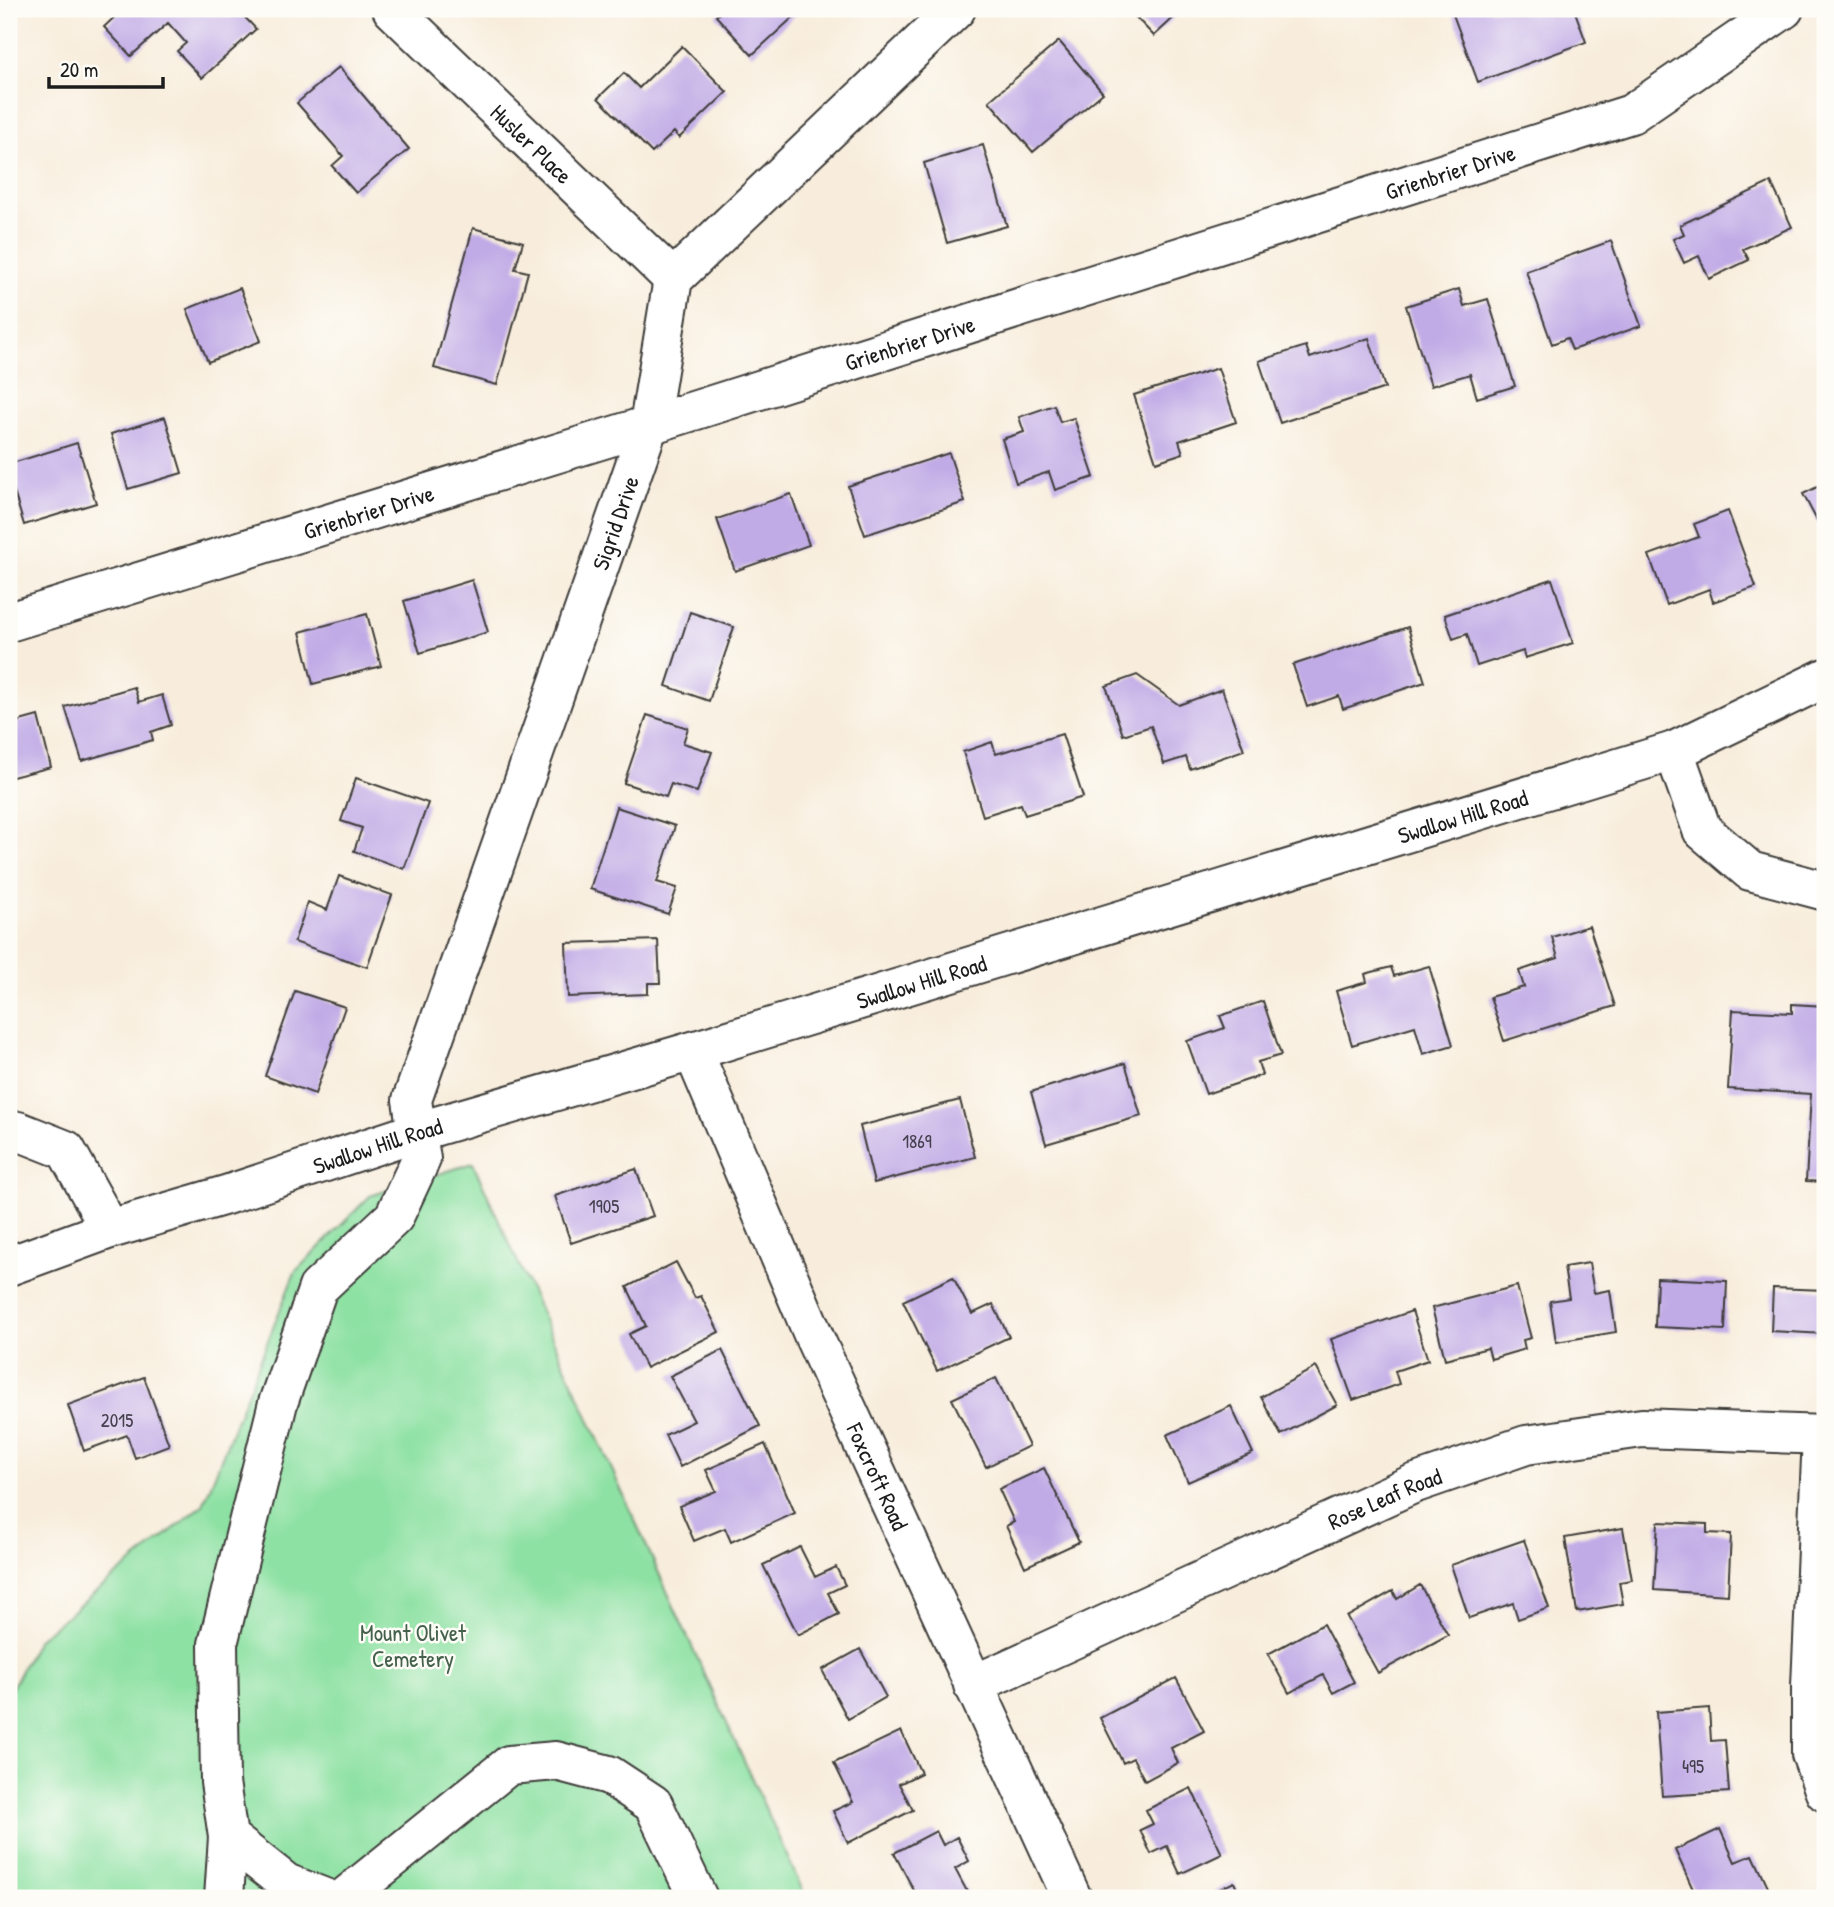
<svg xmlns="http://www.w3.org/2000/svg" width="1834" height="1907" font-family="'Patrick Hand',sans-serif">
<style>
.green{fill:#8de1a3;stroke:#547e60;stroke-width:2}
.building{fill:#c1abe6}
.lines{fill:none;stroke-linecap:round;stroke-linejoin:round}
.minor-casing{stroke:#3d3b39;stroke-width:42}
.minor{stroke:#fff;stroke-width:38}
.labels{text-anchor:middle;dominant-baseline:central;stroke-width:5;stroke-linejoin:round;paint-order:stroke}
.number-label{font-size:19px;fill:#45404e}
.street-label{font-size:23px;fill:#1c1c1c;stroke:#fdfcf7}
.park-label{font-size:23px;fill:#44614b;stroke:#fdfcf7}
</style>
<rect width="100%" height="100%" fill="#fdfcf7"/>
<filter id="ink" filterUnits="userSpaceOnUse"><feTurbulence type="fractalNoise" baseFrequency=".0143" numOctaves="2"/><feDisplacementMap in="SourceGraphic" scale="14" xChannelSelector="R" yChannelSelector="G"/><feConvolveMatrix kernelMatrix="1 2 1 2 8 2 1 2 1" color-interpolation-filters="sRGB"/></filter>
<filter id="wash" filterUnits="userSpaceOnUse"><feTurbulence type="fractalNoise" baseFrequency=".00686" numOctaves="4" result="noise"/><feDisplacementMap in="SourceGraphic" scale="28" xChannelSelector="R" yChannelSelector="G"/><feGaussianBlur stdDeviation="1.57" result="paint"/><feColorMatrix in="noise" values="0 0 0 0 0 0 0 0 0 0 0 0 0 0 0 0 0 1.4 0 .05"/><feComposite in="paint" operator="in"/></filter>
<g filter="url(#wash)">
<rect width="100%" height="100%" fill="#f8eddc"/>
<path class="green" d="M473,1163l333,735h-797v-205l28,-53 166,-135 92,-233 75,-76z"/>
<g id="blocks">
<path class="building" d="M123,9h114l19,20 -54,49 -25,-27 9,-8 -18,-20 -37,33 -27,-29z
M724,9h78l-50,46 -36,-39z
M1128,9h55l-29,27z
M1451,9h123l12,33 -108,40z
M1059,41l44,52 -70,59 -44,-51z
M682,46l45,46 -48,46 -5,-6 -22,21 -54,-55 26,-25 15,15z
M339,67l70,82 -53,44 -24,-27 11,-10 -46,-53z
M983,145l24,81 -60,17 -23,-80z
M1771,182l21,45 -49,22 6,11 -40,19 -10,-23 -15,7 -11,-24 11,-5 -4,-9z
M473,228l50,14 -8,27 13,3 -31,113 -63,-17z
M1611,241l30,85 -69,24 -5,-12 -15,6 -26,-73z
M240,288l21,53 -53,21 -21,-53z
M1459,289l5,17 24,-7 27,87 -38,12 -7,-24 -39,12 -25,-80z
M1369,338l16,50 -105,35 -21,-62 47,-15 4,12z
M1218,368l18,54 -57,19 4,12 -27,9 -22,-67z
M1054,405l6,17 14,-4 20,59 -39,13 -6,-18 -33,11 -14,-44 22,-7 -5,-15z
M165,417l17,56 -54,16 -17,-55z
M77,443l19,60 -72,22 -15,-50v-11z
M949,453l16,49 -100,33 -17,-49z
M1825,483v53l-22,-42z
M791,494l18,51 -74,26 -18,-52z
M1728,511l28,76 -43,15 -4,-13 -42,16 -18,-50 50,-18 -5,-13z
M1552,579l21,64 -48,15 -2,-7 -46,15 -10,-32 -14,5 -8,-24z
M472,580l16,52 -68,21 -16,-52z
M690,612l44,15 -25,74 -43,-15z
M367,614l14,52 -68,18 -13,-52z
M1408,627l17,55 -82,27 -4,-13 -32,11 -14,-42z
M1137,675l42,30 43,-16 22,61 -54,19 -4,-12 -22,7 -13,-38 -28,9 -17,-49z
M134,687l5,15 23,-7 9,30 -20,7 2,8 -71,21 -17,-54z
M647,715l41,13 -5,15 29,9 -15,40 -26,-8 -5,13 -42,-14z
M38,716l13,51 -42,11v-54z
M1062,734l21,63 -58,18 -4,-11 -38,12 -20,-64 29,-10 4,12z
M356,778l72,25 -24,66 -50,-18 8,-23 -21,-7z
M616,807l59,19 -18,56 20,6 -9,26 -78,-25z
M339,876l53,19 -25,72 -73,-25 14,-40 19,8z
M1589,926l26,80 -111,35 -14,-44 34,-10 -5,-16 39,-13 -6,-21z
M658,940l2,43h-12v11l-80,3 -2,-54z
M1429,966l24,79 -30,9 -8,-28 -63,19 -16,-54 31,-9 -2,-8 26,-7 3,9z
M295,991l50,16 -30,87 -50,-18z
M1263,1001l18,54 -23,7 4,13 -56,19 -19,-53 38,-13 -5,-12z
M1792,1004l33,2v176l-19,-1 5,-87 -83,-5 5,-79 59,3z
M1125,1063l16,53 -95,28 -15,-52z
M960,1100l15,57 -101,26 -14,-57z
M636,1169l17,47 -82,27 -16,-47z
M676,1262l19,36 6,-2 18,36 -73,36 -17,-34 17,-8 -19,-39z
M1589,1263l5,30 16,-3 6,42 -60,10 -6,-41 19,-3 -5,-31z
M953,1277l19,37 21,-10 16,33 -72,34 -34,-70z
M1657,1278l70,3 -2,49 -70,-3z
M1517,1286l14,52 -8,2 2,9 -34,10 -3,-11 -43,11 -13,-51z
M1773,1288l52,2v44l-54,-3z
M1412,1311l16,49 -33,11 4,13 -46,16 -22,-61z
M722,1350l38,76 -80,41 -15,-32 29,-14 -24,-45z
M1316,1367l21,38 -56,30 -20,-38z
M144,1377l25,68 -34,13 -8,-23 -43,16 -16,-46z
M996,1378l33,68 -43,21 -34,-68z
M1231,1406l22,47 -65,29 -21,-47z
M765,1444l30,69 -64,29 -6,-14 -31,13 -15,-35 37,-15 -10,-21z
M1044,1468l35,74 -54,25 -19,-41 8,-4 -15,-33z
M1658,1522l49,2v9l24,1 -3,61 -74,-5z
M1623,1528l9,52 -13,2 4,22 -46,8 -12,-74z
M1524,1540l25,68 -31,11 -5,-16 -44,15 -18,-53z
M800,1547l15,30 21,-10 9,18 -17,8 11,21 -41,21 -35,-70z
M1420,1585l28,50 -70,38 -31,-56 46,-26 4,8z
M1323,1624l31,58 -21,11 -10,-18 -34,18 -21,-39z
M860,1649l26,48 -38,22 -26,-49z
M1176,1678l28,53 -33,17 7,15 -33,18 -12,-23 -10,5 -23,-45z
M1709,1708l2,33 14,-1 4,52 -67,4 -6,-84z
M901,1731l20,42 -22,11 14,26 -65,33 -15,-32 20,-9 -19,-39z
M1191,1788l31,66 -42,20 -13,-28 -16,8 -11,-24 13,-6 -7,-14z
M1720,1829l15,33 18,-7 19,41 -4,2h-71l-22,-48z
M936,1831l7,14 14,-8 12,24 -14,8 14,26 -6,3h-45l-24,-45z
M1234,1882l7,16h-40z"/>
</g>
</g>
<g filter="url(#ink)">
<use href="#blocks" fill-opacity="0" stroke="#3d3b39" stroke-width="2"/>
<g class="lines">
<defs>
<g id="minor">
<path id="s1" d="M392,9l281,270"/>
<path id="s2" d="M9,622l640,-197 982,-311 153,-105"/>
<path d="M1674,751l28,79 48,41 75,20"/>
<path id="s3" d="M693,1051l122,288 257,559"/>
<path d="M9,1130l9,1 48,19 44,79"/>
<path id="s4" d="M9,1266l101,-37 116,-34 190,-63 277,-81 981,-300 151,-73"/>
<path d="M1822,1435l-11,251v68l14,38"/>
<path id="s5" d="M973,1685l440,-201 113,-39 116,-17 183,7"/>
<path d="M224,1898l4,-61"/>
<path id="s6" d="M325,1898l-39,-15 -58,-46 -8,-55 -2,-138 60,-241 40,-115 76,-71 27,-58 -9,-59 237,-675 24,-146 283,-270"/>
<path d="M344,1898l165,-133 47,-4 53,14 44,29 45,94"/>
</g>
</defs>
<use href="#minor" class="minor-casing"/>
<use href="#minor" class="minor"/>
</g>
</g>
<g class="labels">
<g class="number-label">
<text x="917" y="1141">1869</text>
<text x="604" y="1206">1905</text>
<text x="117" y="1420">2015</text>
<text x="1693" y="1766">495</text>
</g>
<g class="street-label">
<text stroke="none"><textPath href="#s1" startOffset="194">Husler Place</textPath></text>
<text stroke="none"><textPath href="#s2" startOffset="1510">Grienbrier Drive</textPath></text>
<text stroke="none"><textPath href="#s2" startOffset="943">Grienbrier Drive</textPath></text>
<text stroke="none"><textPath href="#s2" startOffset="376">Grienbrier Drive</textPath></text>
<text stroke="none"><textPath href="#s6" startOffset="1519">Sigrid Drive</textPath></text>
<text stroke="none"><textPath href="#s4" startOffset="1522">Swallow Hill Road</textPath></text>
<text stroke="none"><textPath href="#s4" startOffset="956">Swallow Hill Road</textPath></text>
<text stroke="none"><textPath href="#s4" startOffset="388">Swallow Hill Road</textPath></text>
<text stroke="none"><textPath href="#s3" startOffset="464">Foxcroft Road</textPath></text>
<text stroke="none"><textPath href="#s5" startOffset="452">Rose Leaf Road</textPath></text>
</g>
<g class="park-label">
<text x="413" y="1632">Mount Olivet<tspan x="413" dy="26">Cemetery</tspan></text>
</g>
</g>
<rect width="1834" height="1907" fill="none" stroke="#fdfcf7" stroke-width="35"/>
<path d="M49 77v10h114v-10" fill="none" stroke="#1c1c1c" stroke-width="3.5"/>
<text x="60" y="77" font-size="21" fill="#1c1c1c" stroke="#fdfcf7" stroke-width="5" paint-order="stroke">20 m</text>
</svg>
